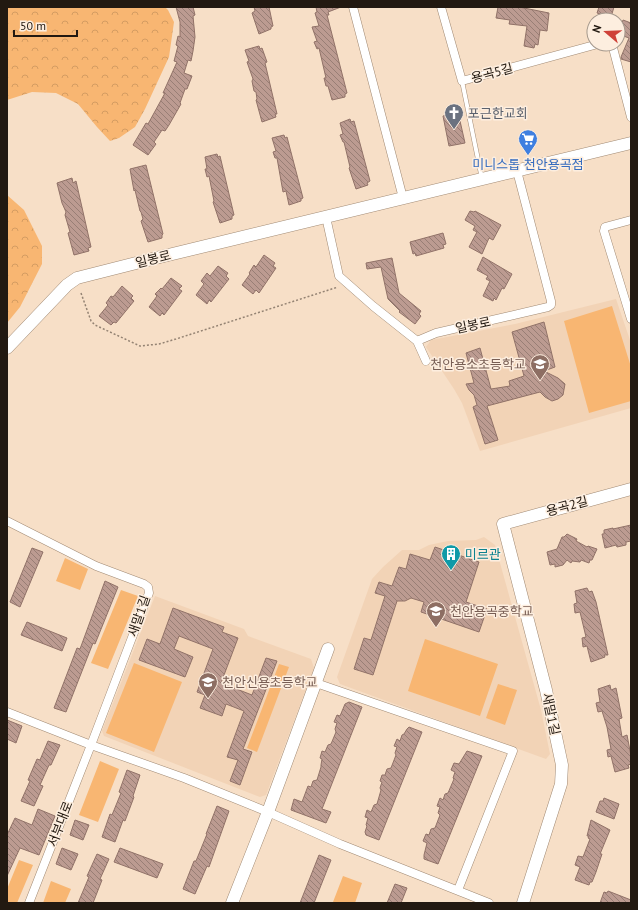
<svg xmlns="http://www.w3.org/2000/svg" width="638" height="910" font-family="'PT Sans','Noto Sans KR',sans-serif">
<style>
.built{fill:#f2d3b6}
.forest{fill:url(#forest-crowns)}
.park{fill:#f8b672}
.building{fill:url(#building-back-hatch);stroke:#917268}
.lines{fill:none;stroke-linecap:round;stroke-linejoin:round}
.lane-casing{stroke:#a18a74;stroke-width:5}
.street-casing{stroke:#a18a74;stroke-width:9}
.secondary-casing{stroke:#a18a74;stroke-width:13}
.path{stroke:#948373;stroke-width:1.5;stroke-dasharray:2 2;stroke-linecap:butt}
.lane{stroke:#fff;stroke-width:4}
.street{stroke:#fff;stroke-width:8}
.secondary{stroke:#fff;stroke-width:12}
.labels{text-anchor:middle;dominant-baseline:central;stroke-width:3;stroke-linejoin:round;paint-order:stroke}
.street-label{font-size:13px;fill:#221911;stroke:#fdeedf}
.worship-label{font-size:13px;fill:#5b616d;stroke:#fdeedf;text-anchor:start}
.shop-label{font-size:13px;fill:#366cbe;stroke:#fdeedf}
.education-label{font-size:13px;fill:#785e54;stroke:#fdeedf;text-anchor:start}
.culture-label{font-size:13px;fill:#0d838f;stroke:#fdeedf;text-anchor:start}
</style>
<defs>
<pattern id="forest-crowns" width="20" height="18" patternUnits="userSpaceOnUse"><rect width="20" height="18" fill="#f8b672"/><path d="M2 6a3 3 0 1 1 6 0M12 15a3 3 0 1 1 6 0" fill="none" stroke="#d49c62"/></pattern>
<pattern id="building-back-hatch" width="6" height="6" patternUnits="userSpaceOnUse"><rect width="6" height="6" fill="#bc9b91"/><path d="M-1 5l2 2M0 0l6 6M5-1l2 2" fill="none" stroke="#987e75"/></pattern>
</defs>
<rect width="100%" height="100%" fill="#f7dfc7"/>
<path class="built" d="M616,299l15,44v65l-151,43 -18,-48 -8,-14 -28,-42 5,-7 84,-16z
M484,537l11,8 46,165 9,44 -4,5 -206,-75 -3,-7 35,-98 11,-12 19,-17h17l10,-5 19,-4 28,-1z
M155,596l89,33 4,7 63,23 3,9 -48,127 -6,2 -156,-61 -2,-5z"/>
<path class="forest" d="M7,7h158l3,3 6,12 -5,35 -24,52 -10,18 -16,11 -9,3 -13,-14 -19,-23 -22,-11 -24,-1 -25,8z
M7,195l17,15 18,36v18l-22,43 -13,16z"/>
<path class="park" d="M612,306l19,61v34l-42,12 -25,-92z
M65,558l23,11 -8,21 -24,-9z
M121,590l17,6 -30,73 -17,-6z
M425,639l73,25 -18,52 -72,-25z
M134,663l48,19 -28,70 -48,-19z
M279,664l10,3 -32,85 -10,-4z
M498,684l19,6 -12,35 -19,-7z
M100,761l19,8 -21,53 -19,-7z
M19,860l14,5 -16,38h-10v-14z
M343,876l19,7 -7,20 -22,-1z
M51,881l20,8 -6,14h-22z"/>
<path class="building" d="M176,7h17l2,8 -2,1 2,21 -2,14 -2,10 -3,-1 -4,13 8,3 -5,13h-2l-5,14 1,1 -12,21 -4,6 -3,-1 -8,12 2,2 -8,11 -15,-10 13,-22 2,1 17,-31h-2l14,-31 -3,-1 4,-15 -2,-1 2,-9 2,1v-15z
M254,7h15l4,19 -2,1v2l-12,5 -7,-21 3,-2z
M316,7h25l-13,5 1,3h-2l20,78 -2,1v3l-13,3 -4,-14h-2l-2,-8h2l-7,-30 -2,1 -3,-7 3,-1 -5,-14 7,-1 -4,-13 2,-1z
M498,7h21l30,6 -2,18 -7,-1 -2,15 -3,-1 -1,4 -10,-2 3,-20 -18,-2 1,-4 -14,-2z
M599,7h15l-3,10 -14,-4z
M623,20l8,3v39l-10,-3v-2l8,-19 -11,-4z
M259,46l1,3 2,-1 5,14 -2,1 12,51h-2l1,3 -14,5 -6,-22 1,-1 -1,-7 -2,-1 -2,-10 1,-2 -6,-17 2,-1 -4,-11z
M458,112l7,31 -16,3 -6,-30z
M350,119l1,3 3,-1 16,60 -3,2 1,2 -12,4 -7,-21 1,-1 -6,-25h-1l-3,-7 3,-1 -3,-11z
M284,135l1,3 2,-1 16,61 -2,1v2l-12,4 -3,-14 -3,1 -6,-34h-2l-2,-6 3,-1 -4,-13z
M217,154l1,3 2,-1 14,59 -2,1v3l-12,4 -7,-21 1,-1 -5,-25 -2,1 -2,-8h2l-2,-12z
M146,165l17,69 -1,1v3l-14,4 -7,-21 2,-2 -2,-7 -1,-1 -5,-21 -1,1 -4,-22z
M72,178l1,5 3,-2 15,66 -3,1 1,3 -15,4 -6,-22 2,-1 -5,-17 1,-3 -4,-9 -5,-20z
M470,211l4,1 1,-1 26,14 -8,15 -4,-2 -7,16 -13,-7 8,-15 -4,-2 2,-4 -10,-6z
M443,233l3,11 -3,1 1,3 -28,8 -1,-3 -2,1 -3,-12z
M264,255l11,8 -2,3 3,2 -17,25 -3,-3 -3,4 -11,-9 8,-11 -1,-1 5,-8 2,2z
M483,257l29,17 -8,15 -2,-1 -6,12 -2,-2 -1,3 -10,-5 7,-15 -4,-2 2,-3 -11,-6z
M392,258l7,35 22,18 -2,3 2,2 -6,8 -16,-12 1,-1 -12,-12 -7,-32 -14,2 -1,-6z
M218,266l10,7 -2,3 3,3 -18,23 -2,-2 -2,4 -11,-9 8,-11 -3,-3 6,-8 3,3z
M171,278l11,8 -3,3 3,2 -18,24 -2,-2 -2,3 -11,-9 8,-11 -2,-2 6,-6 1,1z
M122,286l11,10 -2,2 3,3 -18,22 -2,-1 -3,3 -12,-9 9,-11 -2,-2 5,-7 2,1z
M544,322l11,45 -11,4 14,7 7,6 -2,11 -5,4 -6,2 -7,-4 -5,-5 -53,14 11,34 -13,4 -12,-37 4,-2 -3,-10 -5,-5 -3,-6 8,-1 -8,-30 14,-5 11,41 19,-3 -1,-5 15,-5 -12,-44z
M631,525v16l-5,1v3l-9,2 -1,-2 -11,3 -3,-14h2v-4l9,-2v1z
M567,534l10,5 -1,2 11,6 1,-1 9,3 -5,11h-2l-1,3 -8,-3 -1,2 -8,-1 -1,2 -4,-3 -4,5 -8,2v-3l-5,1 -3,-13 10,-3 5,-12h2z
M435,547l44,15 -13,40 21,7 -8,23 -58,-20 3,-10 -13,-4 -6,3h-8l-24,74 -19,-6 10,-31 7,2 14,-44 -10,-3 4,-11 13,4 7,-19 7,2 4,-15 20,6z
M32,548l11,4 -23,55 -10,-5z
M105,581l13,6 -23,57 -2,-1 -27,69 -12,-4 23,-60 3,1z
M587,588l2,4 3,-1 4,11 12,53h-4l1,2 -14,5 -4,-16 -4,1 -1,-9 4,-1 -6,-25 -5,1 -1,-9 3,-1 -2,-12z
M173,608l51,19 -2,5 16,6 -17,45 31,12 14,-37 11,3 -34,88 9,3 -12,33 -10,-4 8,-21 -11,-3 17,-46 -18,-7 -4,12 -22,-8 5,-13 -8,-3 16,-43 -34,-13 -5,13 19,8 -8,20 -46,-17 8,-21 13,5z
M27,622l40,16 -5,13 -41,-16z
M610,685l1,5 5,-2 6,30 -3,1 3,18 5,-2 4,21v8l-3,1 1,3 -14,4 -4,-16 -3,1 -1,-7 4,-1 -4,-22 -5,-16 -4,1 -2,-9 4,-1 -2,-13z
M349,702l13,5 -40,102 9,3 -5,11 -35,-13 3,-11 8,3 6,-16 3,1 2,-6 4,-1 4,-13v-2l1,-6 -2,-1 2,-7 3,1 3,-7 3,-1 5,-12 -1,-3 2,-6 -3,-1 3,-7 3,1 5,-12z
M7,720l15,6 -6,17 -9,-4z
M409,727l13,5 -43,108 -13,-5 -1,-3 2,-6 -1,-1 2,-7 -3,-1 2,-7 4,2 3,-7 3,-1 4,-14 -1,-2 2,-6 -2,-1 2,-6h3l2,-6 4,-1 5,-13 -1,-2 2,-6 -3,-1 3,-7 3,2 2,-6 2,-1 3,-5z
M48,741l12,4 -9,20h-2l-9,20 3,1 -9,20 -13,-5 9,-20 -2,-1 9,-21 3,1z
M467,751l15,5 -44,108 -14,-5v-4l3,-12 -4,-2 3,-7 3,1 2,-6 4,-1 5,-13 -2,-2 2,-6 -3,-1 3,-8 3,2 2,-6 3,-1 6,-14 -1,-1 2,-6 -4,-2 3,-7 5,1z
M127,770l13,5 -7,21 1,1 -9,24 -2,-1 -8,22 -13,-5 8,-23 2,1 9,-22 -2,-1z
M604,798l15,6 -5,15 -18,-7 4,-11h3z
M217,806l12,5 -20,56 -2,-1 -12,28 -12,-5 11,-28h2l11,-27h-1z
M38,809l17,7 -16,39 -19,-7 -13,28v-41l8,-17 17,7z
M75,820l14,5 -6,15 -13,-5z
M591,820l19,10 -10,24h2l-6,18 -4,10h-2l-1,3 -14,-5 5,-13 -5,-2 3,-9 5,1 7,-18 -2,-1 1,-2h-2z
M62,848l16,6 -7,16 -15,-6z
M120,848l43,16 -6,14 -43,-16z
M97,854l12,5 -9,20 2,1 -9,23h-15l11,-26 -2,-1z
M319,855l12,5 -17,43h-14z
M395,884l12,4 -6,15h-14z
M608,891l23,9v3h-31l4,-11 3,1z"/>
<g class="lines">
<defs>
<path id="lane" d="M462,81l20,98"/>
<path id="street" d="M353,7l50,191
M441,7l21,74 136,-37
M612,44l19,73
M326,217l13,59 34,30 44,35 9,20
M631,220l-26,7 -1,4 27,88
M417,341l19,-8 112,-26 3,-2v-4l-34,-130
M7,521l89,45 48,18 4,3 1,6 -58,152 -62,158
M316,683l197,68 -55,139
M7,712l84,33 93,33 84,34 72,32 149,59"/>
<path id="secondary" d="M7,348l60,-63 10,-7 83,-21 471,-114
M232,903l36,-91 60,-163
M523,903l38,-119 1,-19 -16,-75 -43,-166 128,-35"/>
</defs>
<use href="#lane" class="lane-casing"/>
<use href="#street" class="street-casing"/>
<use href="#secondary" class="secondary-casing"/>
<path class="path" d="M81,293l10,28 4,4 45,21 19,-2 17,-5 162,-52"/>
<use href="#lane" class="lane"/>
<use href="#street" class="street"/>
<use href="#secondary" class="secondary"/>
</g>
<defs>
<symbol id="church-pin" viewBox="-11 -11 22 30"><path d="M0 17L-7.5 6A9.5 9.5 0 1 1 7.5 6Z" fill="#6b7280" stroke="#fdeedf"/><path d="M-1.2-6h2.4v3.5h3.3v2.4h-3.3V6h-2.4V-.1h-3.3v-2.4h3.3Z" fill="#fff"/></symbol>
<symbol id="supermarket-pin" viewBox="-11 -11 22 30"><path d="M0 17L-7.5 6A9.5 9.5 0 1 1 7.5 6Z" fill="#3f7fe0" stroke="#fdeedf"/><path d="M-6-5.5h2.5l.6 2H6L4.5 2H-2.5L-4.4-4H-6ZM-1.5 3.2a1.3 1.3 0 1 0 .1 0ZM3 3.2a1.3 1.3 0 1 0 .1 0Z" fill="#fff"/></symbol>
<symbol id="school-pin" viewBox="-11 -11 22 30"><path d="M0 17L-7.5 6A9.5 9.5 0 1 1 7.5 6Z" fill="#8d6e63" stroke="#fdeedf"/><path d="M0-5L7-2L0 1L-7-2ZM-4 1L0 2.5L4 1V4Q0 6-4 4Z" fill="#fff"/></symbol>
<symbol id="building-pin" viewBox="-11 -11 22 30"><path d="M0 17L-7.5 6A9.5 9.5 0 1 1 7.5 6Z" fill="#0f9aa8" stroke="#fdeedf"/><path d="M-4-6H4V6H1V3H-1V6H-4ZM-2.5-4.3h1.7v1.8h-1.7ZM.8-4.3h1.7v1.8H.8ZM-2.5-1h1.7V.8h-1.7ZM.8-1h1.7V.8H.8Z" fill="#fff"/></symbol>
</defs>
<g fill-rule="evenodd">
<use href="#church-pin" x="443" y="102" width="22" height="30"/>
<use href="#supermarket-pin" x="517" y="128" width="22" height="30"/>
<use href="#school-pin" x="529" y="353" width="22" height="30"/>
<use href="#building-pin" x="440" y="543" width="22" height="30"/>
<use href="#school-pin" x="425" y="600" width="22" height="30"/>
<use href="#school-pin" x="197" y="671" width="22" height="30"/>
</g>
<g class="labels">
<g class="street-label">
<text transform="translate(492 73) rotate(-15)">용곡5길</text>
<text transform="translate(153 259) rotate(-14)">일봉로</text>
<text transform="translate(473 325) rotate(-12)">일봉로</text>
<text transform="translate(567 506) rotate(-15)">용곡2길</text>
<text transform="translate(139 616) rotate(-71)">새말1길</text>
<text transform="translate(551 714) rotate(78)">새말1길</text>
<text transform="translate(60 824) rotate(-69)">서부대로</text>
</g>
<g class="worship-label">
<text x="468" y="113">포근한교회</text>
</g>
<g class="shop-label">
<text x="528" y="164">미니스톱 천안용곡점</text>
</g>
<g class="education-label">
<text x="526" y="364" text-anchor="end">천안용소초등학교</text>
<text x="450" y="611">천안용곡중학교</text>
<text x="222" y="682">천안신용초등학교</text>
</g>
<g class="culture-label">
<text x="465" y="554">미르관</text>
</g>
</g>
<rect width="638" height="910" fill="none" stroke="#221911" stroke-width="16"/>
<g transform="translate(606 32) rotate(289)"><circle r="19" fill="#fdeedf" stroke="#a5998d"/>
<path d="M0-3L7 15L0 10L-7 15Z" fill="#cf4138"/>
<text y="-6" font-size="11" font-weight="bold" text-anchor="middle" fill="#221911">N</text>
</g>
<path d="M14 30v6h63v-6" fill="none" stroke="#221911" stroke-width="2"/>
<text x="20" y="30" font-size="12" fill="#221911" stroke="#fdeedf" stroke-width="3" paint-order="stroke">50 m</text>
</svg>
